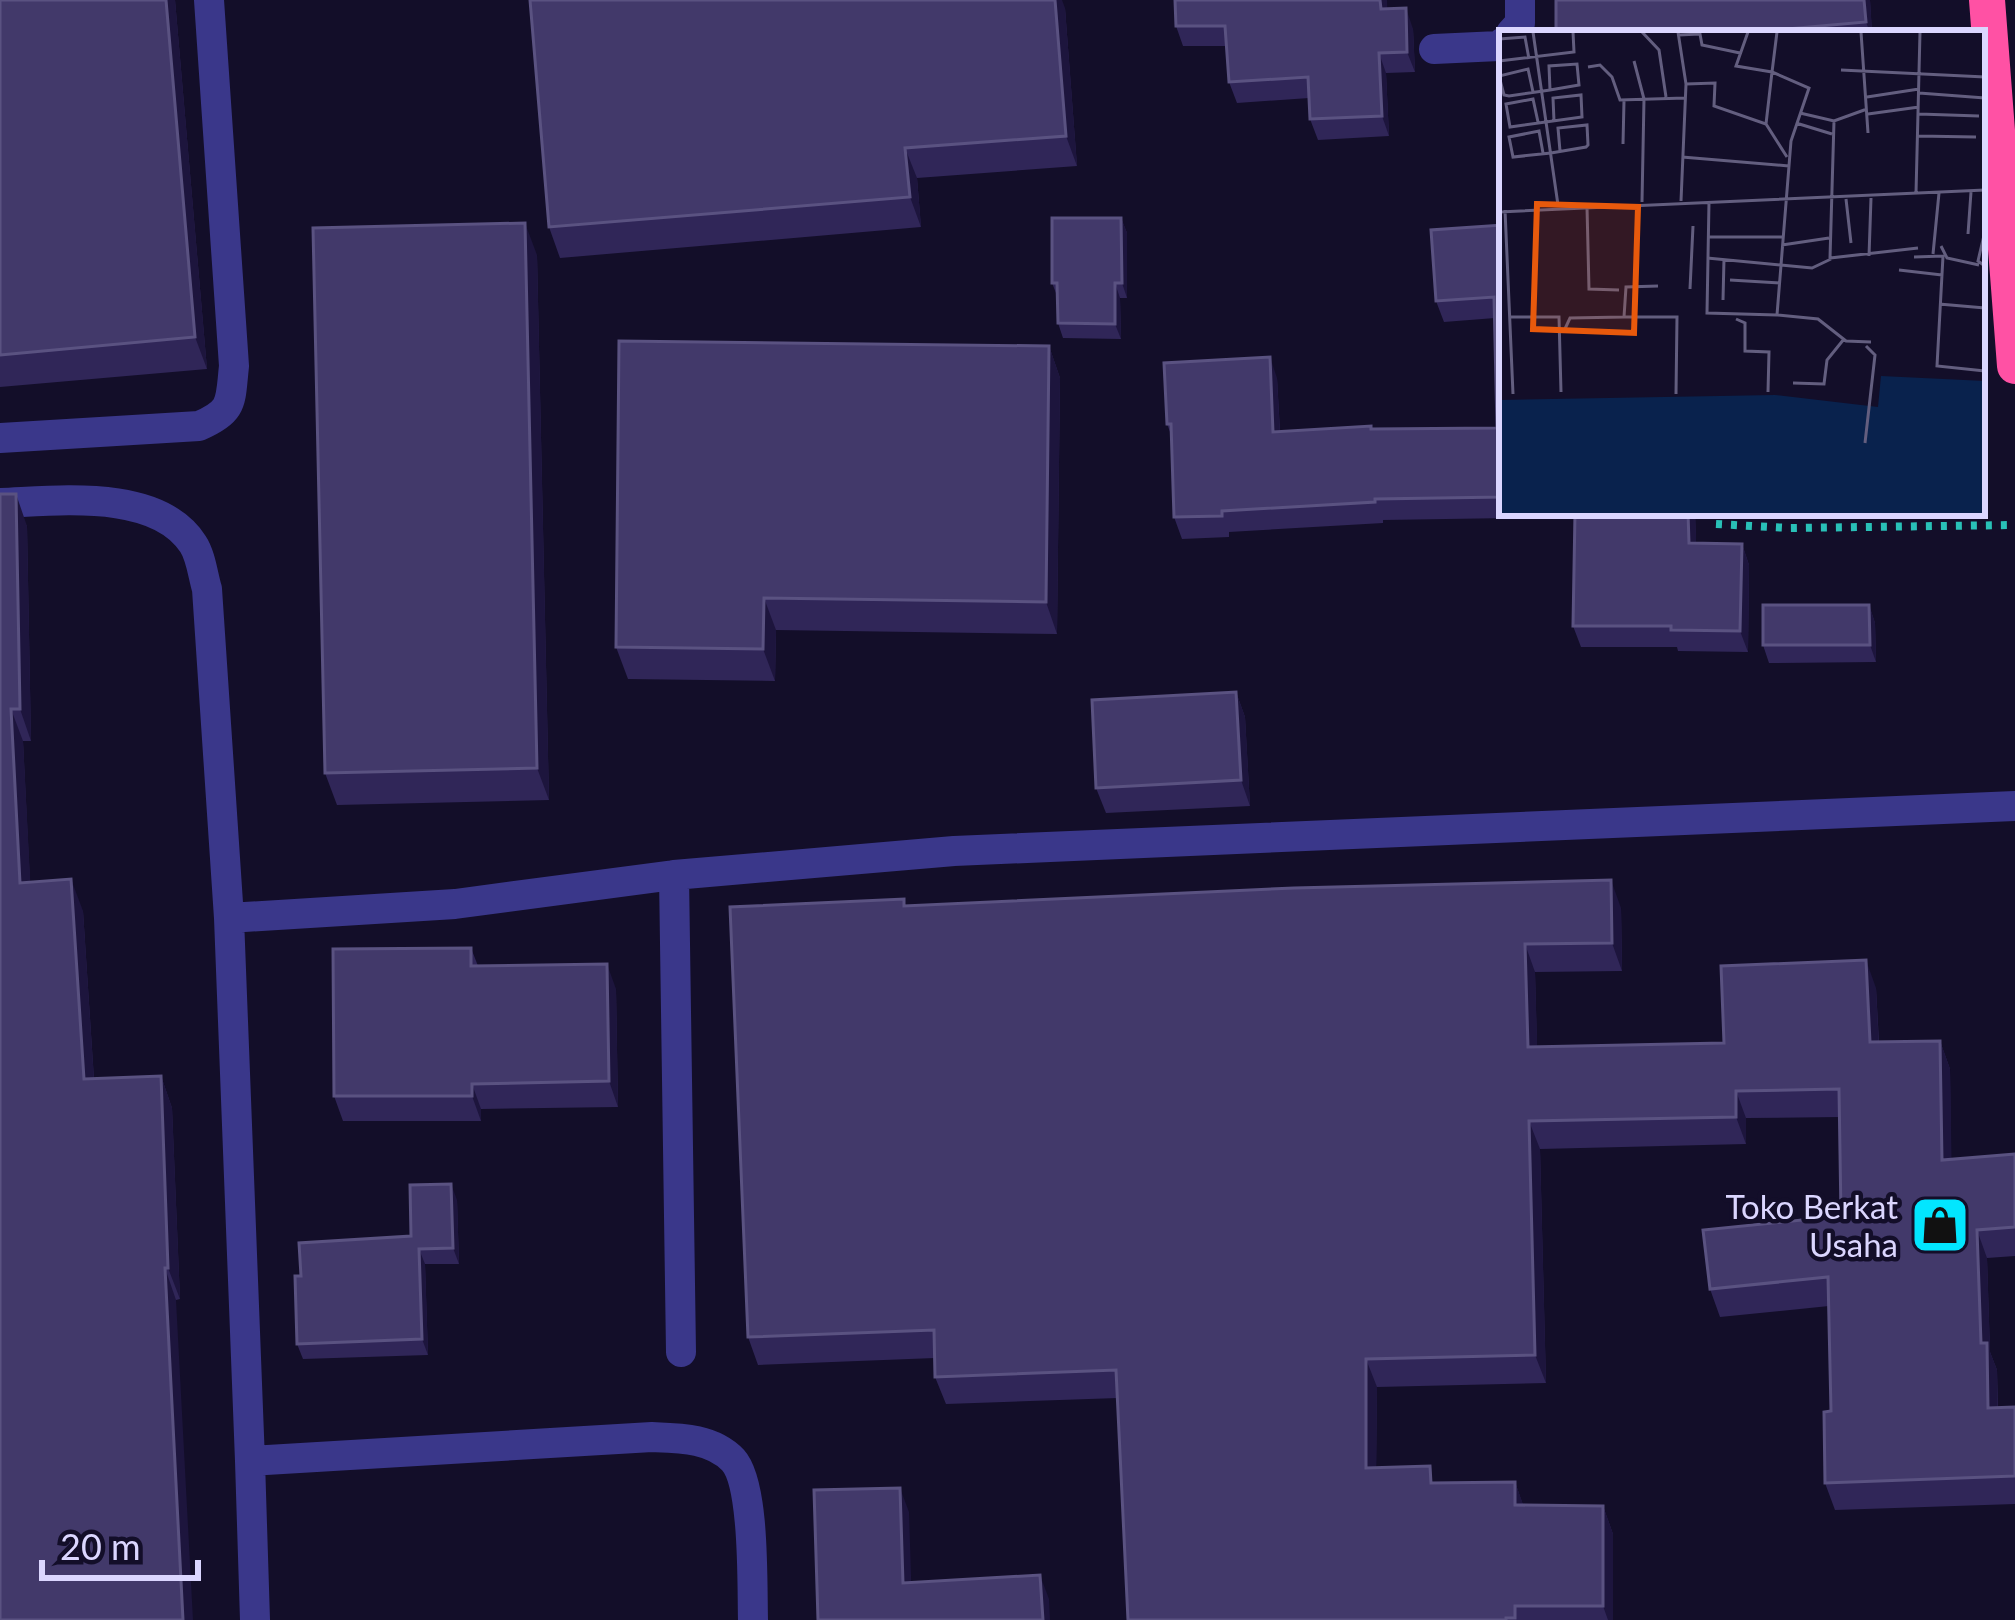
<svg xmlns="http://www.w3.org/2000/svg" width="2015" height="1620" font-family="Lato,sans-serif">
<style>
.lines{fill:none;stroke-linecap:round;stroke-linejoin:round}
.path{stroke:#29c0b7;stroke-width:8;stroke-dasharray:6 9;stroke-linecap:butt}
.lane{stroke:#3a378a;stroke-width:30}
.highway{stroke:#ff51a4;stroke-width:36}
.wall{fill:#302658}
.shaded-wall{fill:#1d153d}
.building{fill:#42396a;stroke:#5a5281;stroke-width:3}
.labels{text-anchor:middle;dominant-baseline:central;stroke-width:9;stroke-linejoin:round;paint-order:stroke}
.poi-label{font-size:33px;fill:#dbd6ff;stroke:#130e29;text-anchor:end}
.inset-road{fill:none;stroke:#635e7f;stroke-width:3}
.view{fill:#e8590c;fill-opacity:0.15;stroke:#e8590c;stroke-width:6}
.inset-edge{fill:none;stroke:#dbd6ff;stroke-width:6}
</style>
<rect width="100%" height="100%" fill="#130e29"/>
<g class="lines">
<path class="path" d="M1716,524l73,4 226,-3"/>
<path class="lane" d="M1511,33l9,-10v-23
M1434,49l65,-3 3,-3
M0,438l199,-12c35,-15 31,-24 35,-60l-25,-366
M0,503c57,-2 157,-15 193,41 8,12 10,32 14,45l22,329 21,543
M229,918l226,-14 219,-29
M681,1352l-7,-477 280,-24 1061,-45
M255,1620l-5,-159 402,-24c28,1 60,1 81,23 22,24 19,125 20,160"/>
<path class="highway" d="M1987,0l28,366"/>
</g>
<path class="wall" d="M0,0h175l32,369 -207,18z
M1387,0v9l26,20 2,43 -29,1 3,63 -71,4 -8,-21 -1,-21 -72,5 -8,-21 -2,-36h-44l-7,-20z
M1870,0l2,33h-316z
M1065,8l12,158 -160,12 4,49 -361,31 -11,-31z
M1121,218l6,15v65h-7l1,41 -58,-1 -5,-15v-25l-6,-15z
M1502,225v288h193l1,30 46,1 7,21 -1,87 -70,-1 -1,-4h-96l-8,-21 2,-109 -192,3v3l-154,9v5l-47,2 -8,-22 -2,-80 -5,-13 110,-46 3,53 217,-3 -2,-110 -51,4 -8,-21z
M537,255l12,545 -212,5 -12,-32z
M1049,346l11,32 -3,256 -281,-4 -1,51 -147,-2 -12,-32z
M0,494l27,32 4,215h-8l7,141 53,29 11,168 67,-3 11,32 8,191 -4,1 -176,320z
M1821,513h96v3l-95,-1z
M1869,605l6,18 1,39 -107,1 -6,-18z
M1236,692l9,25 5,89 -144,7 -10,-25z
M907,906l714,2 1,63 -87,1 2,75 187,-4 152,-55 3,54 61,-1 10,28 1,90 64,-5v102l-28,2 3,94 7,18 1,37h17v97l-180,6 -10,-27 6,-72 -2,-105 -109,11 -10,-28 131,-73 -1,-99 -94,1v26l-206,5 6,234 -169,4 -1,81 60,15 79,-1 8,23 80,1 10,28v86h-485l-10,-222 -172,6 -11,-27v-19l-177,7 -10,-28z
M471,948l7,18 138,23 2,118 -137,2v12h-138l-9,-25z
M457,1200l2,64h-34l3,91 -125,4 -6,-15 4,-68 110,-40z"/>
<path class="shaded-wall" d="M166,0h9l32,369 -12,-32z
M1055,0h7l3,8 12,158 -11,-30z
M1380,0h7l1,30 -7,-21z
M1864,0h6l2,33h-2l-4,-11z
M1406,8l7,21 2,43 -8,-20z
M1379,53l7,20 3,63 -7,-20z
M905,148l12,30 4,49 -11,-30z
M1121,218l6,15v65l-5,-15z
M525,223l12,32 12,545 -12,-32z
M1115,283l5,15 1,41 -6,-15z
M1049,346l11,32 -3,256 -11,-32z
M1270,357l7,21 4,75 -8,-21z
M16,494l11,32 4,215 -11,-32z
M1688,513h7l2,51 -8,-21z
M1742,544l7,21 -1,87 -8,-21z
M764,598l12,32 -1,51 -12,-32z
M1869,605l6,18 1,39 -6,-17z
M1236,692l9,25 5,89 -9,-26z
M11,709l12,32 9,174 -12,-32z
M71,879l12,32 13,200 -12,-32z
M1611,880l10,28 1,63 -10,-28z
M1525,944l10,28 3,103 -10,-28z
M1866,960l10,28 4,81 -10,-27z
M607,964l9,25 2,118 -9,-26z
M1940,1041l10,28 2,119 -10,-28z
M161,1076l11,32 8,191 -12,-31z
M472,1084l9,25v12l-9,-25z
M1736,1091l10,27v26l-10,-27z
M1529,1121l11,28 6,234 -11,-28z
M451,1184l6,16 2,64 -6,-16z
M1977,1230l10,28 3,94 7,18 1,65 -10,-27 -7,-65z
M419,1249l6,15 3,91 -6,-16z
M165,1268l11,32 17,320h-10z
M1366,1359l11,28 -1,109 -10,-28z
M1515,1482l10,28 -10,-5z
M900,1488l9,24 3,95 -9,-24z
M1603,1506l10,28v86h-5l-5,-14z
M1040,1575l9,24 1,21h-7z"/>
<path class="building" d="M0,0h166l29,337 -195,18z
M530,0h525l11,136 -161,12 5,49 -361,30z
M1175,0h205l1,9 25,-1 1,44 -28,1 3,63 -72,3 -2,-42 -79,5 -4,-56h-49z
M1556,0h308l2,22 -126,11h-184z
M1052,218h69l1,65h-7v41l-57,-1 -1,-40h-5z
M525,223l12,545 -212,5 -12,-545z
M1502,225v272l-127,2v3l-153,9v5l-48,1 -3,-93h-4l-3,-61 106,-6 3,75 98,-6v3l126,-1 -3,-131 -58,4 -5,-71z
M619,341l430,5 -3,256 -282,-4 -1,51 -147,-2z
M0,494h16l4,215h-9l9,174 51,-4 13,200 77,-3 7,192h-3l18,352h-183z
M1575,513h113l1,30 53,1 -2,87 -69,-1v-4h-98z
M1763,605h106l1,40h-107z
M1236,692l5,88 -145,8 -4,-88z
M1611,880l1,63 -87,1 3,103 196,-4 -3,-77 145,-6 4,82 70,-1 2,119 73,-6v73l-38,3 4,113h6l1,65 27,-1v69l-190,7 -1,-71 7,-1 -3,-134 -118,12 -7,-59 138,-14 -2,-127 -103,2v26l-207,4 6,234 -169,4v109l64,-2 1,17 84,-1v23l88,1v100h-88v12h-9v2h-378l-12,-250 -181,7 -1,-47 -186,7 -18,-430 174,-8v7l390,-18z
M471,948v18l136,-2 2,117 -137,3v12h-138l-1,-147z
M451,1184l2,64 -34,1 3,90 -125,5 -2,-68h6l-2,-33 112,-7 -1,-51z
M900,1488l3,95 137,-8 3,45h-225l-4,-130z"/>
<defs>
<symbol id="shop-square" viewBox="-11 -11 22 22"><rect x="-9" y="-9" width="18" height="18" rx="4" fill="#02e6ff" stroke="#130e29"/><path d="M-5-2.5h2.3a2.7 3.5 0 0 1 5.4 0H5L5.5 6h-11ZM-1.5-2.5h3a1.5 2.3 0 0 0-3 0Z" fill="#111"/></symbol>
</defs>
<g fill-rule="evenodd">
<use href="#shop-square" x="1907" y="1192" width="66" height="66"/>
</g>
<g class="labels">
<g class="poi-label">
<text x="1898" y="1206">Toko Berkat<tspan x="1898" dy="38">Usaha</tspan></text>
</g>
</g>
<g transform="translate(1499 30)">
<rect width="486" height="486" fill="#130e29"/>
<path d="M382,346l104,5v133h-486v-114l276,-5 103,12z" fill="#09224d"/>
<path class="inset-road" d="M34,2l25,173M143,2l17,18 7,47M179,2l8,52 -5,117M249,2l-12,34 36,6 -6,52M278,2l-5,40 37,16 -18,53 -14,174 41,4 28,22 25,1M362,2l7,101M179,5l22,-1 2,11 38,8M0,9l26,-2 4,22M0,31l75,-9 -1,-20M135,31l10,38 -2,103M89,37l12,-2 12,12 8,23 65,-2M342,40l144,7M187,54l29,-1 -1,23 52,18 21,33M34,62l-5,-23 -29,7 5,19 5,1 41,-6 29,-5 -2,-21 -28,2 1,24M420,63l66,5M368,67l52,-8M301,83l34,8 33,-12M369,84l51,-7M420,84l60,2M335,91l-4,137 88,-10M39,92l-5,-23 -27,5 4,23 72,-10 -1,-22 -28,3 1,23M297,93l36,11M419,106l58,1M124,114l1,-43M44,123l-4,-22 -30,6 4,20 38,-4 35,-6 2,-2 -1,-20 -29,3 2,23M183,127l107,9M417,163l4,-161M347,169l5,44M210,172l-2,111 70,2M88,177l2,82 30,1M6,180l8,184M0,182l486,-22M486,201l-7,30 7,5M469,204l3,-42M210,207h74M283,215l47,-7M442,216l6,12 32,7M434,224l6,-61M370,226l2,-58M415,227l29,-1 -6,110 48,5M208,228l105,10 19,-9M400,240l43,5M231,250l50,3M159,256l-32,1 -2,30h53l-1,77M191,259l3,-63M224,270l1,-41M440,274l46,4M12,287h48l2,75M237,289l9,4v28l24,1 -1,40M65,301l6,-13 54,-1M294,353l31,1 3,-24 17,-21M366,413l10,-88 -9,-9"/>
<path class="view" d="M38,174l101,3 -4,126 -101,-4z"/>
<rect width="486" height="486" class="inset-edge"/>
</g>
<path d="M42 1560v18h156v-18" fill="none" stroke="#dbd6ff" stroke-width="6"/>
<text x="60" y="1560" font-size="36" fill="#dbd6ff" stroke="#130e29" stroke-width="9" paint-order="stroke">20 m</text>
</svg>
